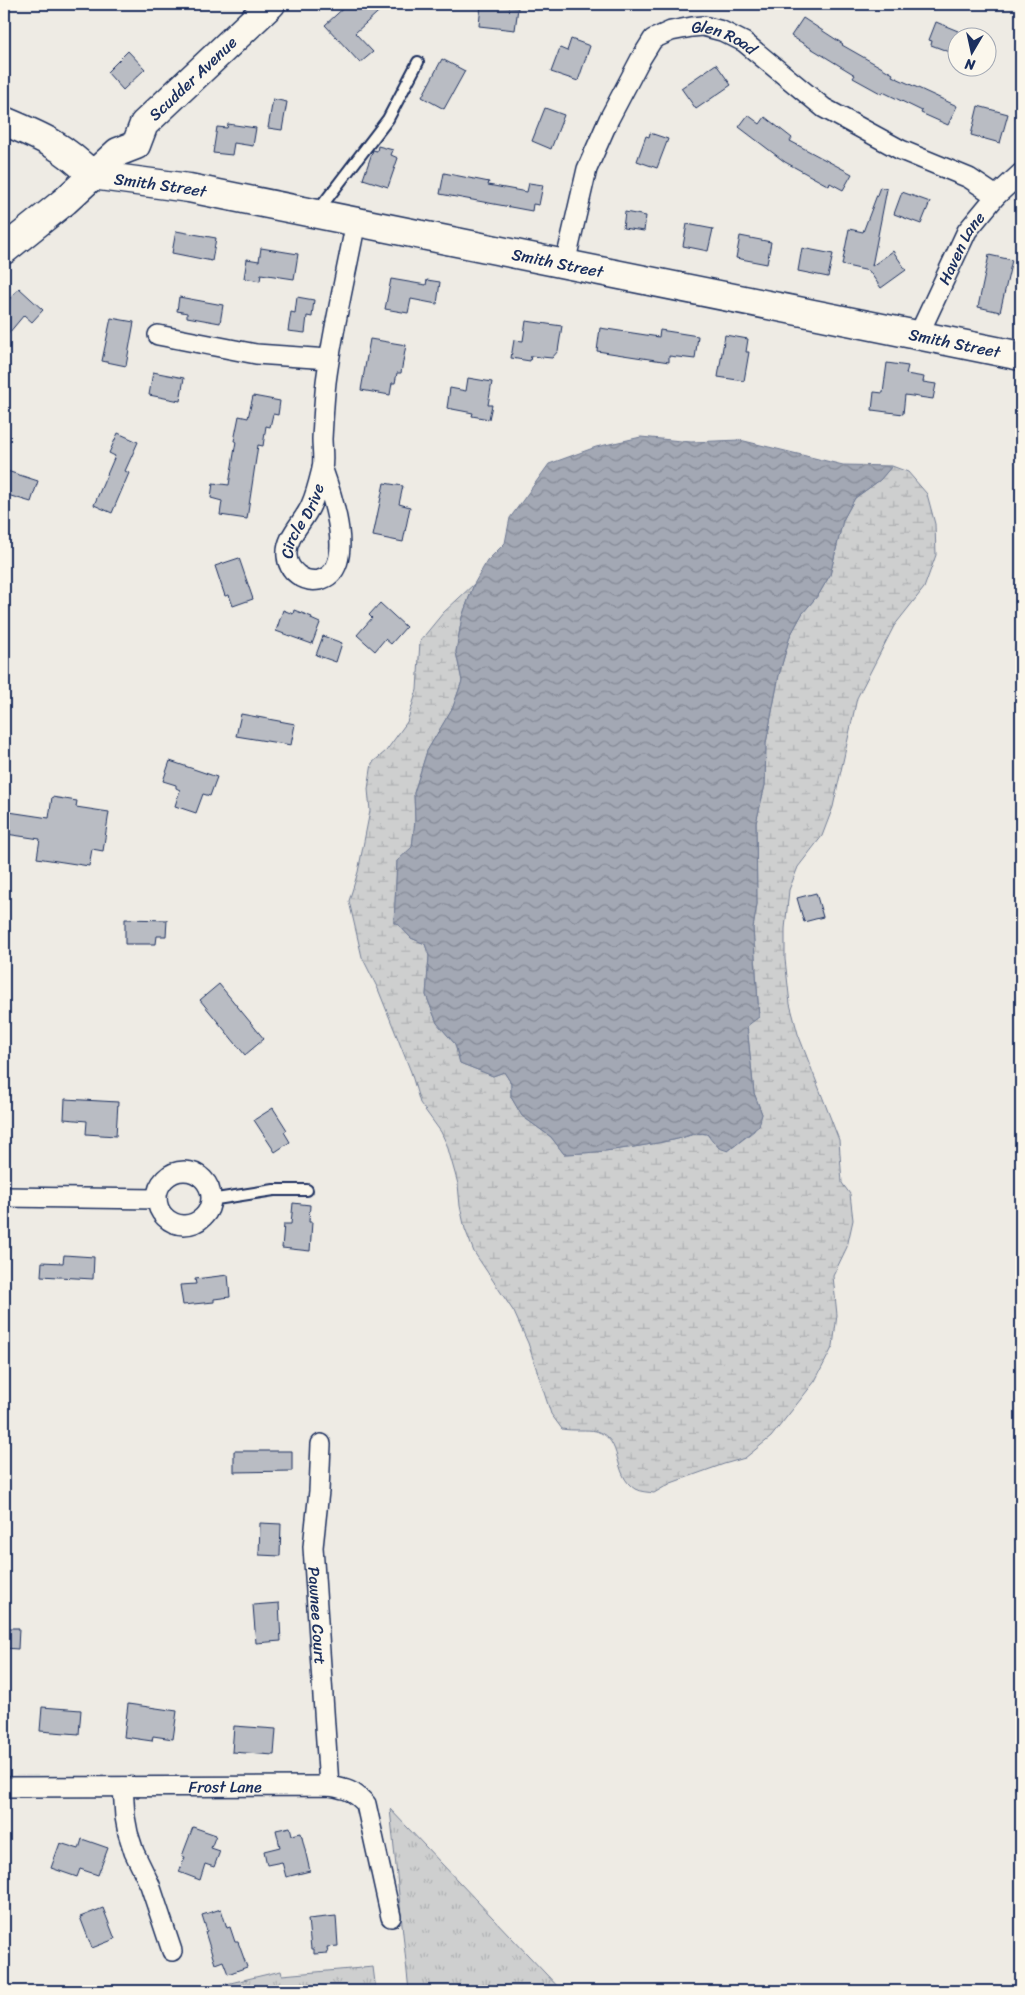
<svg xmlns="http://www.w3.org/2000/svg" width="1025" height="1995" font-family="Sriracha,sans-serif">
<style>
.grass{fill:url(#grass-tufts);stroke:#747f96}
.wetland{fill:url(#wetland-marsh);stroke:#747f96}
.water{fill:url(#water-waves);stroke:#6d7892}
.building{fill:#b9bcc3;stroke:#1b2f5e}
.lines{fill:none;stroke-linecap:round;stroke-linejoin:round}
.lane-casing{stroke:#1b2f5e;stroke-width:14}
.street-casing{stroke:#1b2f5e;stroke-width:22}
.secondary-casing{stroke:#1b2f5e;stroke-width:31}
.lane{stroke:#fbf7ec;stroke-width:10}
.street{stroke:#fbf7ec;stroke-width:19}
.secondary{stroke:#fbf7ec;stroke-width:28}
.labels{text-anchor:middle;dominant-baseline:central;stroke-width:4;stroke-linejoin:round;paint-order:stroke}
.street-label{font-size:16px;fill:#1b2f5e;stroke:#fbf7ec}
</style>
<defs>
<pattern id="grass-tufts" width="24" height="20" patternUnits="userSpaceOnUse" patternTransform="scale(1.25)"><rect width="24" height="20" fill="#cecfcf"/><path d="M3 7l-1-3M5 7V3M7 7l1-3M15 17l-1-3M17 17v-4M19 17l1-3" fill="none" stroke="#b0b2b4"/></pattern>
<pattern id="wetland-marsh" width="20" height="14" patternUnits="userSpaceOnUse" patternTransform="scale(1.25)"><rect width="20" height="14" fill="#cecfcf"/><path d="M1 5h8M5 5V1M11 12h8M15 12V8" fill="none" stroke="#b0b2b4"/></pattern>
<pattern id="water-waves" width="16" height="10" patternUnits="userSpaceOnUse" patternTransform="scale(1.25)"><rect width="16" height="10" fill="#a3a8b4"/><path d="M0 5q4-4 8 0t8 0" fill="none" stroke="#848996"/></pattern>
</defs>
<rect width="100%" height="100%" fill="#eeebe4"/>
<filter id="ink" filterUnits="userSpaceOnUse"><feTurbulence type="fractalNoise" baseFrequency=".02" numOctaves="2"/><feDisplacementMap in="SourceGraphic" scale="10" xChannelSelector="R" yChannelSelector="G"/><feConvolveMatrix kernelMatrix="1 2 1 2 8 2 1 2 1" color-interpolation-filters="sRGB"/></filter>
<g filter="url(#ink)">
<path class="grass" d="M390,1809l172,182h-153z
M373,1967l3,24h-174l-1,-1 80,-19 1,4z"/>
<path class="wetland" d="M892,466l16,6 19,22 8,30 1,31 -12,33 -30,38 -37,72 -24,109 -11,29 -24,31 -9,23 -4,39v30l5,45 8,30 41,106 3,43 8,11 3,26 -6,27 -14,29 4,39 -4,31 -18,35 -44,56 -26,21 -21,6 -53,19 -17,10c-6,-1 -14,-1 -19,-4 -23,-14 -11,-50 -39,-58 -8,-2 -24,0 -34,-2l-11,-15 -23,-71 -14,-31 -40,-60 -9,-23 -5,-23 -2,-22 -11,-39 -6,-13 -21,-29 -9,-31 -17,-43 -16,-40 -16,-32 -13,-56 9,-29 12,-61 -2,-22 4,-26 14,-12 21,-29 10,-32 3,-49 23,-28 31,-29 -12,33 -6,35 6,29 -9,26 -26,44 -13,42 1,28 -3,27 -15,13 -3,62h3l14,15 14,6 4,12 -3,39 11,28 18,21 5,19 33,13 11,-4 7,11v14l11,19 29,21 13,17c36,-1 73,-7 109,-14 12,-2 21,-8 34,-6l5,7 16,10 26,-20 8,-17 -8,-21 -7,-67 12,-10 -6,-88 4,-24 -1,-81 9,-38 1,-42 13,-68 11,-39 12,-22 17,-20 11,-19 13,-55 12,-22 25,-18z"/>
<path class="water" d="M641,437l50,5 49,-2 103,25 49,1 -12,14 -25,18 -12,22 -13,55 -11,19 -17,20 -12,22 -11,39 -13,68 -1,42 -9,38 1,81 -4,24 6,89 -12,9 7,67 8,21 -3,12 -31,25 -9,-3 -12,-14c-13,-3 -22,4 -34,6 -35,7 -73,13 -109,14l-13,-17 -29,-21 -11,-19v-14l-7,-11 -11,4 -33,-13 -5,-19 -18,-21 -11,-28 3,-39 -4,-12 -14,-6 -14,-15h-3l3,-62 15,-14 3,-26 -1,-28 13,-42 26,-44 9,-26 -6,-29 6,-35 12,-33 13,-23 18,-18 5,-25 39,-54 47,-17z"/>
<path class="building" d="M348,4h39l-32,29 18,19 -13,11 -35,-38z
M481,4l37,4 -3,22 -36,-4z
M803,18l40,26 -1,1 51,29 -1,2 65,30 -9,19 -27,-12 1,-2 -39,-19 -1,2 -29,-16 2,-3 -64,-39z
M936,22l22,9v24l-27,-10 1,-4 -3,-1z
M571,39l19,7 -12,35 -27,-9 9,-24 7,3z
M128,51l17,18 -22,21 -16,-18z
M442,59l23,12 -21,38 -22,-12z
M716,64l15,21 -35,24 -15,-21z
M273,99l14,3 -5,28 -14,-2z
M978,106l30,8 -8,29 -29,-8z
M545,108l19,7 -13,34 -19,-8z
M748,115l12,9 5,-7 27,21 -2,3 62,33 -9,16 -13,-7 -1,3 -44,-24 -46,-35z
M228,124l28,4 -3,18 -19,-3 -2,12 -19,-2 4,-26 10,1z
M650,133l18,6 -11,29 -20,-7 9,-25 3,1z
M378,146l15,4 -2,5 7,3 -10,29 -25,-8 10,-29 4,1z
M444,173l45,9 -1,3 39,7 2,-9 14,2 -4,20 -6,-1 -1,7 -92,-17z
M880,187l7,2 -15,77 21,-15 13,19 -25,18 -12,-17 -27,-6 7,-36 14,3z
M902,192l28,10 -9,22 -27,-10z
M625,212l21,4 -2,15 -21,-3z
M687,224l26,5 -5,22 -25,-5z
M176,231l40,7 -4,23 -40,-8z
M740,236l31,6 -4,22 -31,-6z
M261,248l37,6 -4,25 -33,-5 -1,7 -16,-3 3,-19 12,2z
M802,248l31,6 -5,23 -30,-6z
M989,255l23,5 -12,52 -22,-5z
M391,279l35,6 1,-5 13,2 -3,22 -26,-5 -3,14 -23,-4z
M19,288l24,22 -11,12 -8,-7 -20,24v-34z
M179,297l44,8 -3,18 -33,-6v-4l-10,-2z
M297,297l17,3 -2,17 -5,-1 -2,17 -17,-2 3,-19 4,1z
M111,318l23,4 -8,44 -24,-5z
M526,321l36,5 -4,25 -6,7 -21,-2 -1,5 -19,-3 3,-18 9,1z
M600,328l59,9 1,-7 38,6 -3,23 -26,-3v6l-72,-11z
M725,335l23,4 -2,13h3l-5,29 -26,-4z
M370,339l36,6 -5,28h-4l-2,10h-3l-2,12 -29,-5z
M887,363l21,3 -2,8 18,3 -1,5 13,2 -3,15 -28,-4 -2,19 -31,-4 2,-18 9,1z
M153,372l31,6 -4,23 -31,-6z
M468,378l24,4 -4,23h4l-3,14 -17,-3 1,-3 -26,-5 3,-20 16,3z
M253,396l27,5 -2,14 -5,-1 -3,13 -4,-1 -3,20 -5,-1 -11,74 -27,-4 2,-14 -11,-3 2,-15 16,2 7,-44h-2l5,-25 9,2z
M118,433l20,9 -13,29 4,2 -17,40 -18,-8 21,-49 -6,-3z
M4,470l34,11 -7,21 -27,-8z
M384,483l19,3 -4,18 11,3 -7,35 -30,-6z
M239,558l14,41 -20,7 -4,-11 -4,1 -10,-30z
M380,603l26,24 -15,17 -6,-5 -10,12 -18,-16 15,-17 -3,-3z
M283,610l10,4 1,-4 18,7 -1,2 9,4 -8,21 -36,-13z
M323,636l19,7 -6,19 -20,-7z
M241,714l54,10 -4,21 -55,-9z
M170,761l47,16 -7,19 -7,-2 -7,19 -21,-7 5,-16 -4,-2v-3l-13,-4z
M52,797l25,4 -1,6 33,5 -6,39 -11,-2 -3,17 -52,-8 3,-19 -34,-5 3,-22 40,6z
M816,893l7,24 -19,5 -7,-24z
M125,919l42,1 -1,16h-9l-1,8h-31z
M219,984l45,55 -19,16 -45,-55z
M65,1099l53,3 -2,34 -30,-2 1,-13 -23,-2z
M273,1108l14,22 -3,2 6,10 -15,10 -21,-32z
M293,1203l17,2 -1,17h3l-2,29 -28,-3 2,-24h7z
M64,1255l30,2 -1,22 -52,-3 1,-14 21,1z
M228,1275l2,22 -16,2v3l-31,3 -3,-20 16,-1 -1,-5z
M234,1451h58v20l-58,1z
M260,1523l21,1 -1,32 -21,-1z
M279,1603l2,38 -25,2 -3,-38z
M4,1628h15l-1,21 -14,-1z
M128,1704l49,7 -4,28 -20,-3 -1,5 -28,-4z
M42,1707l39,3 -2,24 -39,-3z
M234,1726l42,3 -2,26 -42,-3z
M193,1827l23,8 -5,13 9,3 -6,16 -9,-3 -5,16 -21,-8 6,-15 -3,-1z
M290,1827l2,8 9,-2 9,38 -24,6 -4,-15 -15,3 -3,-14 16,-4 -4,-17z
M82,1839l26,9 -10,27 -18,-6 -3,8 -26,-9 9,-25 19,6z
M103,1908l12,31 -23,9 -12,-31z
M221,1909l6,19 3,-1 5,15h3l9,25 -19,7 -5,-13 -8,3 -10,-32 2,-1 -5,-16z
M336,1916l2,30 -11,1 1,6 -14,1v-5h-3l-3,-30z"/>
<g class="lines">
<defs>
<path id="lane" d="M317,212l71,-93 30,-57
M210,1200l64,-10h33"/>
<g id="street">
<path id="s1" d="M565,264l22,-95 22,-50 31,-59 13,-21 18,-8 21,-4 11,-1 19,5 22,11 80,66 77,42 68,28 27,18"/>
<path d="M158,335l98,19 73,5"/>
<path id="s2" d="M918,336l49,-105 29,-35 25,-23"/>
<path id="s3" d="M322,467c9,25 37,104 -3,113 -15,3 -31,-9 -32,-24 -2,-19 17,-34 24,-51 5,-11 8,-24 11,-36 2,-10 0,-21 0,-30 1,-19 2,-38 4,-57 7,-54 20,-107 30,-161"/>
<circle cx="184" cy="1198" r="27"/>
<path d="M4,1197l153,2"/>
<path id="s4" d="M321,1444l-2,47 -6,56 16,239"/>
<path id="s5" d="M4,1787l325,-1c17,3 24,4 37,18l25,113"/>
<path d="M123,1787l2,30 3,16 6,19 16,33 22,66"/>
</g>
<g id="secondary">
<path d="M4,121c38,16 58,24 88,54"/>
<path id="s6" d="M92,175l97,13 832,168"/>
<path id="s7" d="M4,250l61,-49 53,-49 18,-7 8,-21 127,-120"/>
</g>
</defs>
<use href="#lane" class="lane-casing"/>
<use href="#street" class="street-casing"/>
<use href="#secondary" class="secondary-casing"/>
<use href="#lane" class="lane"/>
<use href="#street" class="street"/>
<use href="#secondary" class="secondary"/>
</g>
</g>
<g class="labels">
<g class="street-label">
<text stroke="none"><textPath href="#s1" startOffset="319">Glen Road</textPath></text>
<text stroke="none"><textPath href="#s7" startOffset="259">Scudder Avenue</textPath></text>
<text stroke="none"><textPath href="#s6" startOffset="69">Smith Street</textPath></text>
<text stroke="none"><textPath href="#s2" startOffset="98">Haven Lane</textPath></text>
<text stroke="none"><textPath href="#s6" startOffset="474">Smith Street</textPath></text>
<text stroke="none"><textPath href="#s6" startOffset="879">Smith Street</textPath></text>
<text stroke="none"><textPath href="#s3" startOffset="208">Circle Drive</textPath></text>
<text stroke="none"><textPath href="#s4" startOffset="172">Pawnee Court</textPath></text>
<text stroke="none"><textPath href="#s5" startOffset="221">Frost Lane</textPath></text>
</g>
</g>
<rect width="1025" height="1995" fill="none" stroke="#fbf7ec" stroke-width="20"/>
<rect x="10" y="10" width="1005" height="1975" fill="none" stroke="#1b2f5e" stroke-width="2" filter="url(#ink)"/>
<g transform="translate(972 52) rotate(189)"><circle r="24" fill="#fbf7ec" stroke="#a1a7b3"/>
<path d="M0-4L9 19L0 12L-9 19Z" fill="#1b2f5e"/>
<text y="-8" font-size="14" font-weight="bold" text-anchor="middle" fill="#1b2f5e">N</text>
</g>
</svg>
